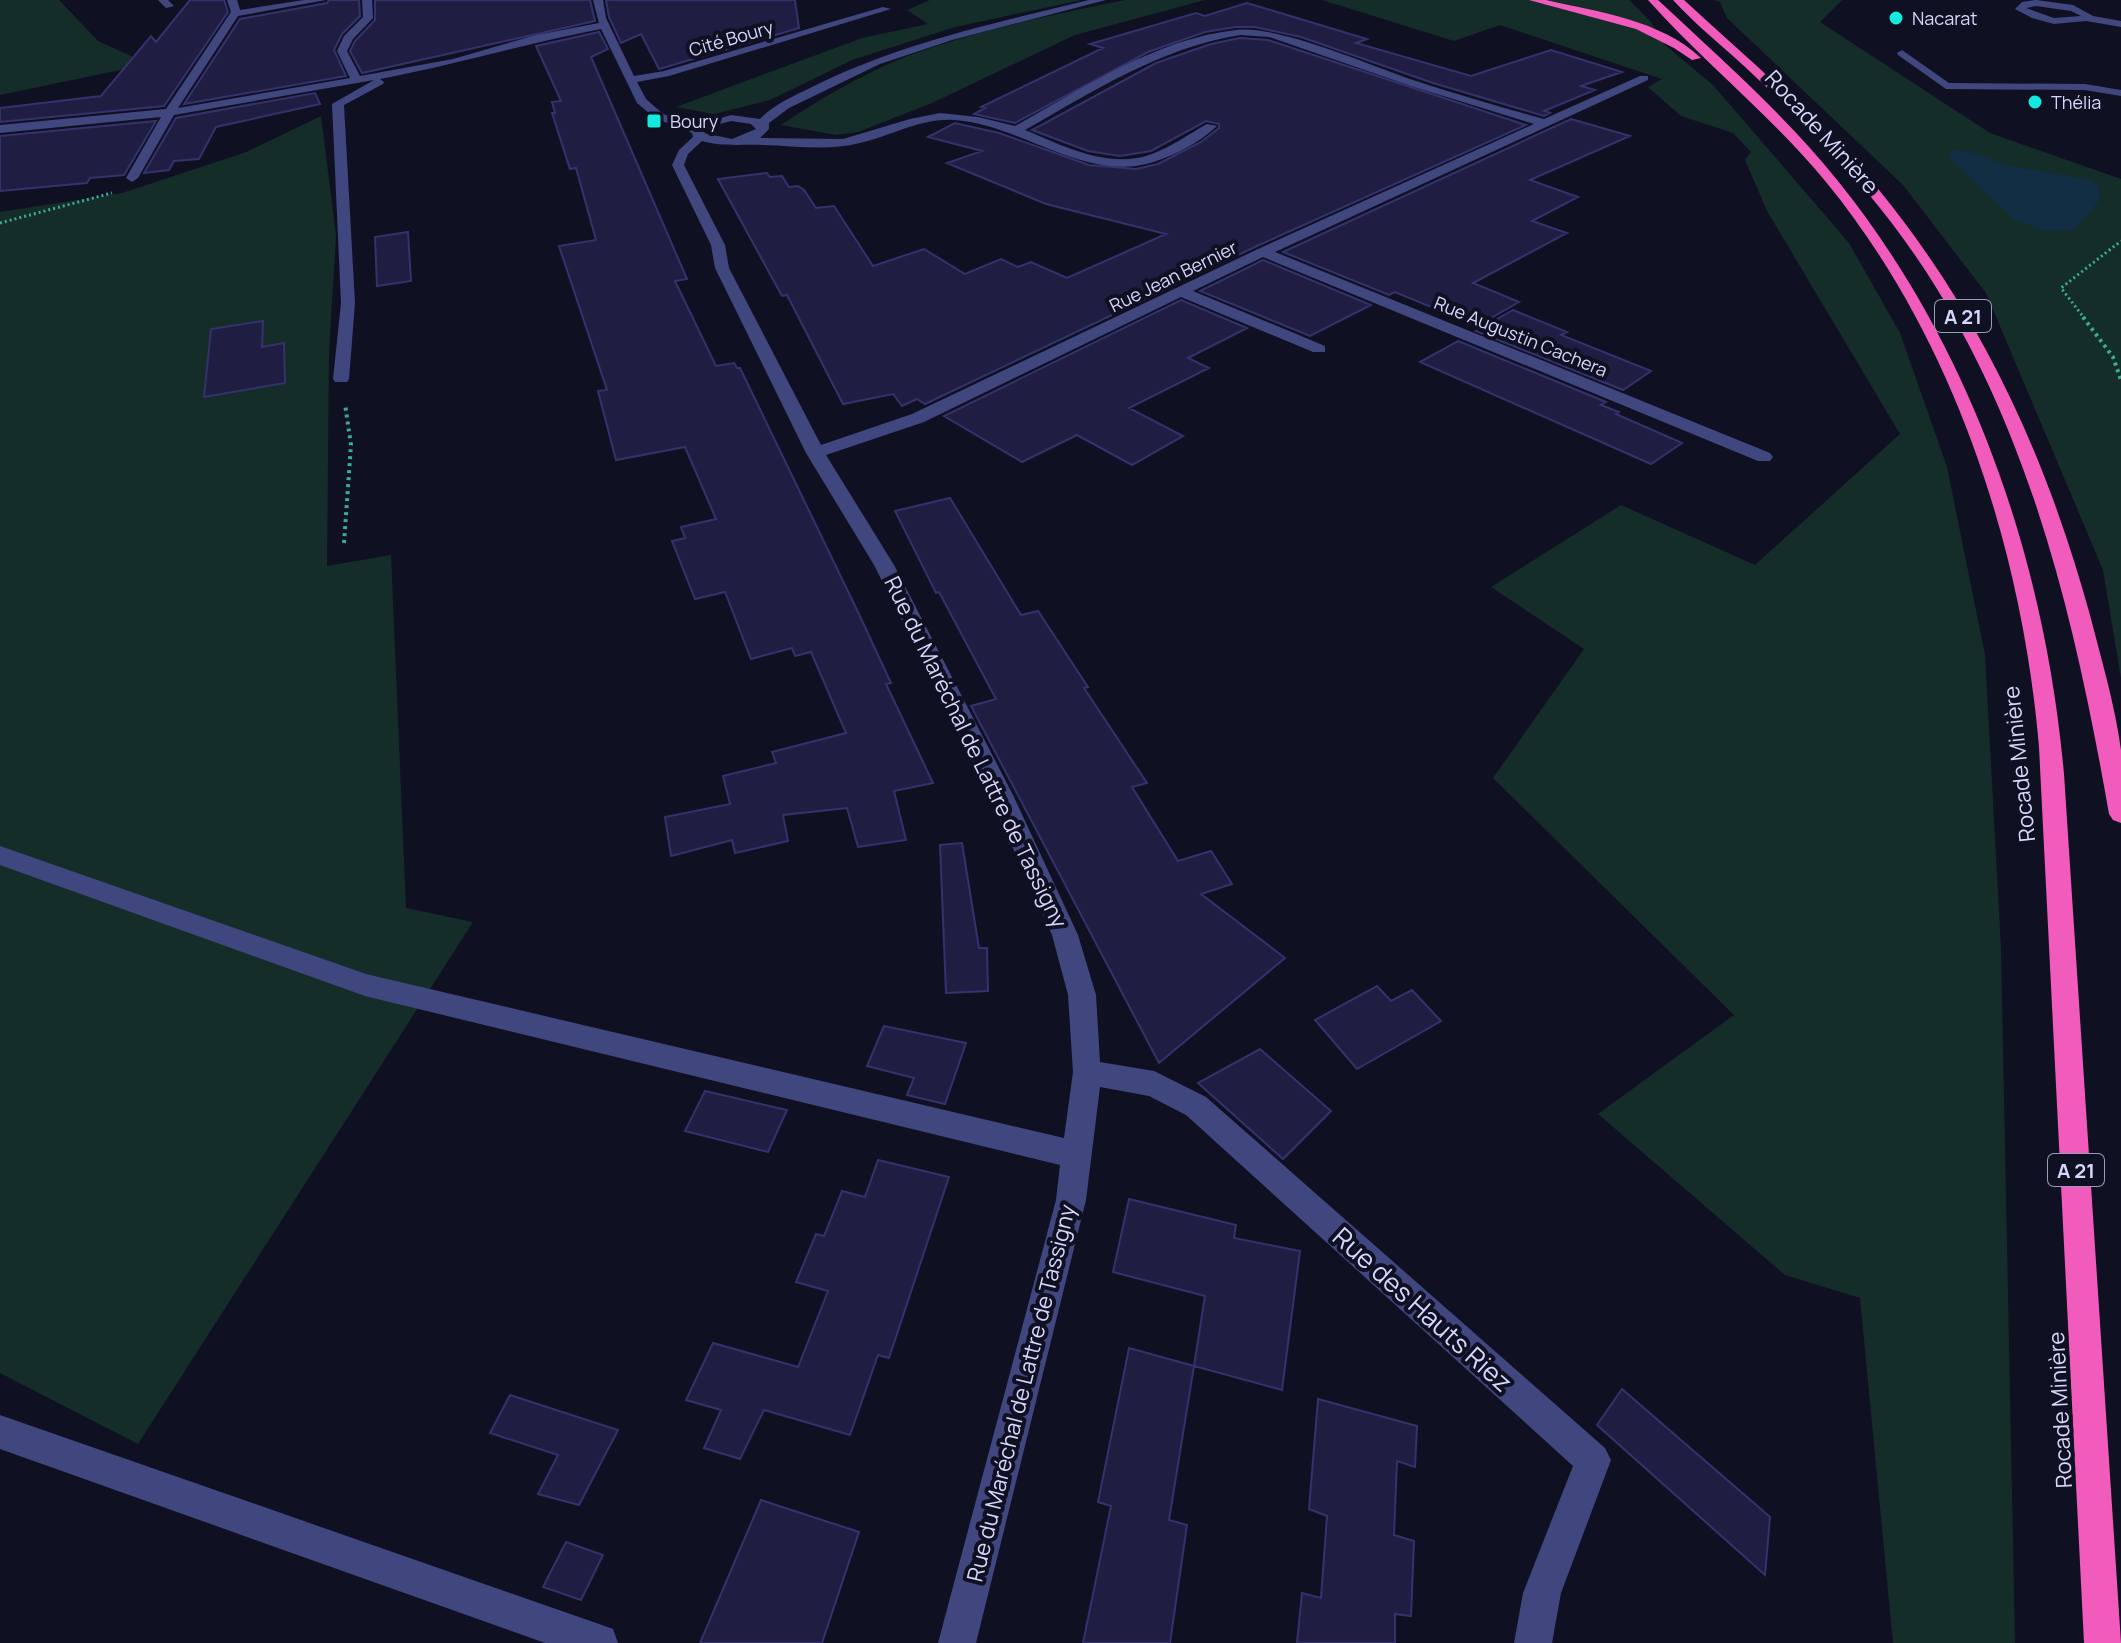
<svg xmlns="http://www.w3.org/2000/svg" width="2121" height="1643" font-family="Manrope,sans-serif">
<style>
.green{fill:#142d28}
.water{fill:#122e45}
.building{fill:#1f1e42;stroke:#34326c;stroke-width:2}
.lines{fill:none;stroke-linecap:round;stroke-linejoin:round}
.path-far1{stroke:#39ac93;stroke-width:3;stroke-dasharray:2 3;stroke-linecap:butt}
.path{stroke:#39ac93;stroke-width:4;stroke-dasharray:3 4;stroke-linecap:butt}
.minor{fill:#3f477e;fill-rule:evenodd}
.highway{fill:#f15bbb;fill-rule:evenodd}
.poi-dot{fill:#13eadd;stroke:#101023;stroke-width:3}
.labels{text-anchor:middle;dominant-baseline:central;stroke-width:8;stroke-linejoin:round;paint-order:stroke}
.far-poi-label{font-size:18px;fill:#d6d7fc;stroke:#101023;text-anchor:start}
.far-street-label{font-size:18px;fill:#d6d7fc;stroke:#101023}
.shield{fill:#101023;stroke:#9b9bbb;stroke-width:2}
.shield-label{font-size:20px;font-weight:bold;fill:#d6d7fc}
.street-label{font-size:22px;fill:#d6d7fc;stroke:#101023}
.near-street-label{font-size:26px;fill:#d6d7fc;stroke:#101023}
</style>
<rect width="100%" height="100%" fill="#101023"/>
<path class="green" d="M0,0h59l39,41 51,23 -149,31z
M930,0h152l-127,27 -103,33 -82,40 -56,14 -38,-7 186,-69 66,-14 -21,-14z
M1125,0h80l-130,35 -143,68 -74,29 -22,3 -55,-10c39,-26 81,-51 124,-68 70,-26 146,-42 220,-57z
M1322,0h307l21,21 15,24 48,40 136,158 51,90 47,134 38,188 16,293 14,695h-122l-33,-345 -75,-23 -187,-161 136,-99 -241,-237 91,-129 -93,-62 130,-82 134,60 145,-131 -133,-223 -22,-51 6,-8 -18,-19 -52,-17 -33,-29 14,-8 -162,-54 -46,16z
M1714,0h128l-22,22 170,111 131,46v499l-18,-108 -117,-277 -83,-108 -176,-167 -7,-16z
M321,116l15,120 -7,116 -2,214 64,-11 15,353 67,14 -335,522 -138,-71v-1161l122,-19 122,-40z"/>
<path class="water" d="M1950,150l20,2 40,14 80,14 9,6v15l-26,29 -27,1 -32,-12 -64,-60z"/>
<path class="building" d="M190,0h34l4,12 -64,94 -164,16v-14l101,-12 50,-60 5,6z
M329,0h30l1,16 -18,18 -8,16 12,26 -162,28 56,-85 87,-16z
M375,0h215l5,21 -233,52 -12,-22 5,-10 20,-21z
M606,0h189l4,28 -140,41 -18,-35 -20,9 -12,-26z
M1247,3l120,36 -11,4 115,33 80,-26 71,22 -41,14 14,4 -51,21 6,2 -6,3 -111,-33 -132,-46 -46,-10h-19l-31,5 -57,20 -133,71 -41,-9 11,-6 -4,-1 122,-59 -13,-4 106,-31 9,3z
M599,32l9,17 -17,8 96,222 -12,2 41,85 18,-3 3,5h3l118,244 33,71 -5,1 47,99 -39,8 12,49 -48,7 -11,-39 -64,7 5,26 -53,12 -3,-13 -61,16 -6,-39 65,-13 -7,-28 53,-13 -4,-11 74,-19 -35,-81 -16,4 -3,-8 -41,11 -26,-67 -30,7 -23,-58 13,-3 -4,-11 35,-8 -31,-72 -69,13 -18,-69 9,-1 -48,-144 37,-6 -20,-72 -6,1 -18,-56h3l-3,-11 9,-1 -25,-55z
M1240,38l28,2 258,85 -269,121 -332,158 -8,-5 -15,7 -9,-12 -50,10 -56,-109 -5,1 -64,-117 49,-6 3,4 12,-1 7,11 9,-1 6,4 12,18 18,-2 39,60 51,-17 41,25 36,-15 17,8 13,-5 36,16 99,-44 -120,-30 -99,-41 35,-12 -54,-14 27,-14 44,10 90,32 47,4 22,-5 43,-22 18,-14v-4l-13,-3 -55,30 -31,5 -32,-5 -56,-21 124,-67 55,-19z
M315,93l5,11 -104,23 -17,32 -25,2 -5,9 -25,3 32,-55z
M1571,119l59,17 -100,44 48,17 -46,24 35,12 -94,50 46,19 -42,24 -82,-34 -6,3 -106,-43z
M156,121l-32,54 -34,3 -3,5 -87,8v-55z
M408,232l3,49 -34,5 -2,-49z
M1263,260l108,45 -61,31 -110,-45z
M1181,300l66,28 -59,30 21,10 -80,40 54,28 -51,29 -55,-30 -55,27 -78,-46z
M1513,310l54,22 -6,3 90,36 -28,19 -147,-59z
M263,321l-1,26 22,-4 1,40 -81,14 7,-68z
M1458,341l148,61 -5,3 18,7 -3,2 66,29 -31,21 -231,-102z
M950,498l71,117 17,-4 50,76 -4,1 63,95 -15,4 46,74 33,-10 21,33 -31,10 84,64 -126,105 -188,-357 25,-7 -57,-107 -3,1 -41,-82z
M962,843l17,105h8l1,43 -42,2 -6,-148z
M1377,986l14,15 21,-11 29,31 -84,48 -42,-49z
M884,1026l82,17 -21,61 -38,-9 7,-17 -47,-12z
M1260,1049l71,62 -48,48 -85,-76z
M705,1091l82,19 -19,42 -83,-21z
M878,1160l71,17 -60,181 -11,-3 -28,80 -86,-25 -24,49 -36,-11 17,-38 -35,-10 27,-57 85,24 30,-76 -32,-9 20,-48 8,2 18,-45 23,6z
M1129,1199l107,26 -2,13 66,13 -18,139 -88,-24 11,-70 -92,-24z
M1129,1348l65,18 -25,154 18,5 -17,118h-87l28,-137 -13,-4z
M1622,1389l148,128 -5,58 -168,-150z
M510,1395l108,35 -39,75 -41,-11 20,-39 -68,-22z
M1318,1399l99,27 -2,41 -18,-6 -3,74 20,6 -3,75 -16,-2v29h-98l5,-50 19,5 6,-82 -18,-7z
M761,1500l98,32 -37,111h-122z
M566,1542l37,13 -22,45 -38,-13z"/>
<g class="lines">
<path class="path-far1" d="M0,223l112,-30
M2085,319l-24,-31 60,-47"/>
<path class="path" d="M2083,317l30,40 8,23
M344,543l7,-98 -6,-41"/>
<path class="minor" d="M158,0h10l6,6 -8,2z
M227,0h10l3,10 64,-10h22l-88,16 -60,92 172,-30 -13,-27 7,-15 19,-19 -1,-17h10l1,18 -20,21 -6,12 13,25 93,-17 83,-24 63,-12 -6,-23h10l3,18 28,58 30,-5 219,-64 8,2 -222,67 -32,6 9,17 17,15 32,12 36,-11 29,4c14,-15 34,-23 52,-32 88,-44 183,-64 277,-87h17l-154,40 -72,24 -91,44 -20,15v6l-9,9 83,1 67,-20 30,-6 38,4 37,9c69,-38 140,-87 221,-96 44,-5 135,36 180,51 42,14 85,26 128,38l96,-43h8v4l-373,172 495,201 3,4 -3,4h-12l-495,-204 -70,34 132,55v6h-12l-132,-55 -257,125 -98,33 68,110 119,230 65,140 18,60 4,67 54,9 52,26 399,351 6,12 -50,133 -9,50h-38l9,-50 50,-127 -387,-351 -37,-19 -49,-9 -14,113 -110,443h-38l118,-443 4,-35 -695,-169 -365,-131v-19l366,128 698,164 9,-66 -5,-77 -16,-60 -63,-140 -115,-230 -68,-112 -91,-185 -4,-23 -39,-80 7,-15 14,-13 -1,-4 -37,-15 -18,-15 -36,-74c-74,14 -146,36 -221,50l4,3 -1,2 -39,21 11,198 -6,76 -2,3h-12l-2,-3 8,-76 -9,-199 42,-24 -200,35 -36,63 -6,4 -6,-4 35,-61 -161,16v-8l166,-16 65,-97zM1240,35l29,2 142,49 123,38 -276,125 -346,165 -91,31 -92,-177 -4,-23 -41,-80 4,-11 14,-13c21,6 40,3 61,4 32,1 65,6 97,-2 32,-7 60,-25 94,-23 63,4 118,53 182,46 27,-4 61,-21 81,-40l-10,-2c-18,10 -36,23 -55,30 -43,16 -88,-8 -127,-24 69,-39 135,-82 215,-95zM731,121l20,3 5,5 -24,10 -28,-6 8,-7z
M2036,0l37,5 20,11 28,5v6l-35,-6 -32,3 -22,-6 -17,-9 7,-7zM2036,6l35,5 10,5 -27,2 -28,-10z
M1902,50l47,33 136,1 36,6v6l-36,-6 -139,-1 -48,-34 -1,-2z
M0,1415l599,209 14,5 5,14h-73l-545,-194z"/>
<path class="highway" d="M1529,0h17c52,12 115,20 155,58l-9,2 -18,-12 -38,-19z
M1648,0h10c62,58 127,115 180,181 135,168 207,380 226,593l57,869h-37l-45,-896c-17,-199 -85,-409 -213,-565 -55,-67 -122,-119 -178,-182z
M1673,0h11c66,61 137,120 195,190 104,128 167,266 211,425 11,43 25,90 31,135 0,24 0,49 0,73l-8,-3 -4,-6c-39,-223 -93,-446 -243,-623 -37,-44 -79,-85 -122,-125 -24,-22 -49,-42 -71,-66z"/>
</g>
<g class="poi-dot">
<circle cx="1896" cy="18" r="8"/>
<circle cx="2035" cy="102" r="8"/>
<rect x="646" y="113" width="16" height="16" rx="4"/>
</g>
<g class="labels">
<g class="far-poi-label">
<text x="1912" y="18">Nacarat</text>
<text x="2051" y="102">Thélia</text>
<text x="670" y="121">Boury</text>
</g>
<g class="far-street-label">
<text transform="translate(731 38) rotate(-16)">Cité Boury</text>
<text transform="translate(1173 276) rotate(-26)">Rue Jean Bernier</text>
<text transform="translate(1521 336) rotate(22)">Rue Augustin Cachera</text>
</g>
<g class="shield">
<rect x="1935" y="300" width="56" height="32" rx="6"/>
<rect x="2048" y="1154" width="56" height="32" rx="6"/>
</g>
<g class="shield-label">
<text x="1963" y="316">A 21</text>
<text x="2076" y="1170">A 21</text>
</g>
<g class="street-label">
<text transform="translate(1822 132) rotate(48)">Rocade Minière</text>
<text transform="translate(976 752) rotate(64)">Rue du Maréchal de Lattre de Tassigny</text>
<text transform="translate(2019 764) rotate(-96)">Rocade Minière</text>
<text transform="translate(1021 1393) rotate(-76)">Rue du Maréchal de Lattre de Tassigny</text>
<text transform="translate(2060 1410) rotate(-93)">Rocade Minière</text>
</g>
<g class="near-street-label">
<text transform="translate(1423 1309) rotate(42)">Rue des Hauts Riez</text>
</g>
</g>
</svg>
